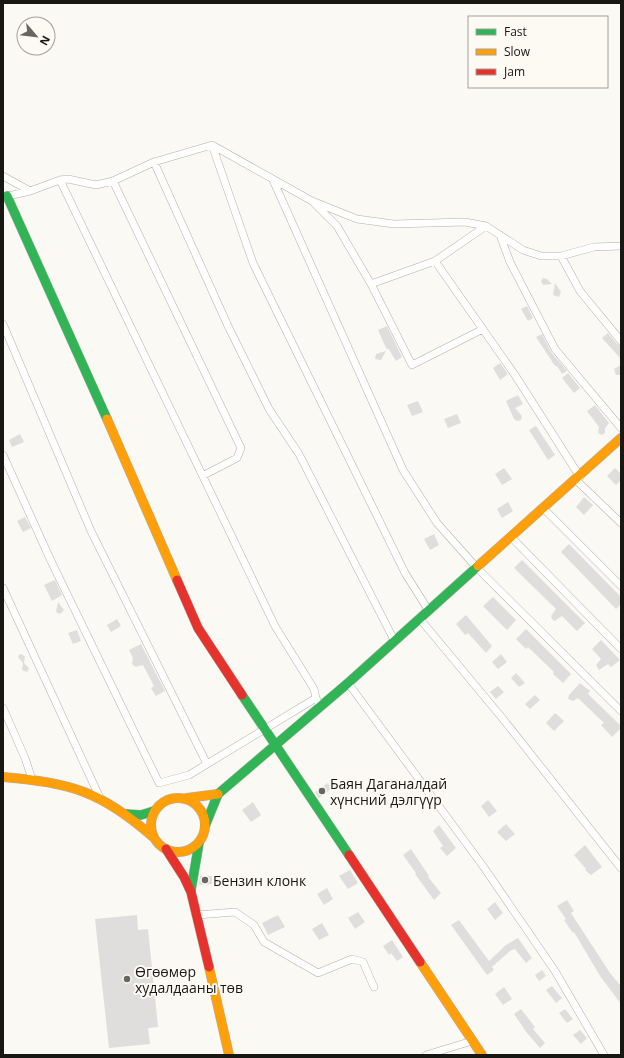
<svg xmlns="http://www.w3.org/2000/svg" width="624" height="1058" font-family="'Open Sans',sans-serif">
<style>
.building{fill:#e0dedd}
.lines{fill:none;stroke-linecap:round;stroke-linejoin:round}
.street-casing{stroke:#b1b0ad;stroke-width:8}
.fast-casing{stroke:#b1b0ad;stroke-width:10}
.slow-casing{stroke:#b1b0ad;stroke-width:10}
.jam-casing{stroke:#b1b0ad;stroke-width:10}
.street{stroke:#fefefd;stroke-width:7}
.fast{stroke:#30b455;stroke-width:9}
.slow{stroke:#ff9f0a;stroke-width:9}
.jam{stroke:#e5322d;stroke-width:9}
.poi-dot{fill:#676662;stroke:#fcfaf2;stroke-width:1.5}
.labels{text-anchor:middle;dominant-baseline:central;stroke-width:4;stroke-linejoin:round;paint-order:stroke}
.poi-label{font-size:14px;fill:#181714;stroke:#fcfaf2;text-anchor:start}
</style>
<rect width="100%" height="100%" fill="#faf9f4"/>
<path class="building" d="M543,278l4,1 5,5 -9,1 -2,-4z
M555,283l6,9 -2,5 -6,-2z
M527,306l6,12 -5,3 -7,-12z
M387,326l15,31 -6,4 -8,-13 -1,2 -9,-20z
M608,333l9,11 4,2v13l-19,-21z
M542,334l9,18 16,19 -5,3 -5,-8h-2l-19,-29z
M386,351l-5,9 -6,-1 1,-5z
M500,363l8,11 -8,6 -7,-12z
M621,365v10h-5l-2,-6z
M568,373l12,15 -6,5 -12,-15z
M518,395l5,9 -8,4 7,8 -1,4 -4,1 -3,-2 -8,-18z
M418,401l5,11 -11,4 -5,-11z
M595,405l14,18 -4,5v5l-3,2 -4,-2 1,-6 -12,-16z
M457,414l4,9 -13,5 -4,-9z
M536,426l19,29 -7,5 -19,-30z
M20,434l4,8 -12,5 -3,-7z
M504,468l8,11 -10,6 -7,-11z
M615,468l6,6v6l-5,5 -9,-9z
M584,497l9,8 -9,10 -8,-8z
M508,502l5,9 -11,7 -5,-9z
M25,517l6,11 -8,4 -6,-11z
M434,534l5,11 -9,5 -6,-11z
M569,544l52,53v7l-5,5 -55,-57z
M522,560l63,63 -8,8 -15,-15 -7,5 -3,-2 -1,-3 5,-7 -42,-41z
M55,580l7,15 -10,6 -8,-16z
M493,597l23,23 -9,10 -24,-24z
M58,602l6,8 -4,4 -4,-2z
M466,615l26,31 -6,7 -18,-20 -3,2 -9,-11z
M117,619l4,7 -10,6 -4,-7z
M526,629l45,45 -8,9 -10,-9 1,-2 -26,-25 -2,2 -10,-10z
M77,630l4,11 -8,3 -5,-11z
M601,640l19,20 -9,7 -3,-3 -9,6 -3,-5 5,-6 -9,-10z
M141,644l24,47 -9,5 -5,-8 3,-2 -11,-21 -7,2 -4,-3 1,-6 -4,-8z
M20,654l5,2 -1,7 5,5 -2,4 -5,-2 1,-7 -5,-6z
M501,654l6,8 -9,7 -6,-7z
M516,673l9,10 -6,4 -8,-9z
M580,683l10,8 -2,3 33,32v2l-9,9 -11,-12 3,-2 -26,-25 -5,3 -5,-2 1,-4z
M498,686l6,6 -8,7 -6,-7z
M535,695l5,5 -10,9 -5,-5z
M555,713l9,8 -10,10 -8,-8z
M328,783l3,6 -12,9 -4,-6z
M488,800l9,11 -8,6 -8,-11z
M253,802l8,13 -10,7 -9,-12z
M506,824l9,10 -9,7 -9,-9z
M439,825l17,23 -9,8 -7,-8 3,-2 -10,-15z
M585,845l17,22 -11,8 -6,-5 1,-1 -12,-14z
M411,849l18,27 -1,1 13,16 -7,7 -19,-26 1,-1 -13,-18z
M350,870l8,13 -10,6 -9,-13z
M200,876h12v8l-13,1z
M327,888l6,11 -9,6 -7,-11z
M567,900l7,11 -3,2 39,60 11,13v18l-21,-28 -26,-44 -1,1 -9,-13 2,-1 -9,-13z
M495,902l8,11 -8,7 -8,-11z
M358,912l7,10 -10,7 -7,-11z
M137,915l1,15 10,-1 10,98 -10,1 2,16 -41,4 -14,-129z
M278,915l7,12 -17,8 -6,-12z
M459,920l30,41 17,-16 12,-7 14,20 -6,5 -11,-14 -5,2 -18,16 2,3 -7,5 -36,-50z
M322,923l7,12 -10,5 -7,-11z
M392,940l11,17 -6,4 -6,-8 -2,2 -6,-9z
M542,970l4,6 -7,5 -4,-6z
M552,986l10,12 -6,5 -10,-13z
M504,987l8,12 -9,6 -8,-11z
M521,1009l14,18 -2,2 12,14 -5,5 -13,-15 -13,-19z
M565,1009l8,10 -6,4 -8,-10z
M580,1030l7,8 -6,6 -8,-9z"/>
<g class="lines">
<defs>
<path id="street" d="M212,145l41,118 152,310 24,38
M154,162l74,164 41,83 30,45 96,188
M3,176l27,15
M60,180l215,446 39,63 2,9 4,8
M273,180l130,290 34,53 40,45 144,143
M113,181l128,267 -4,10 -33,17
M4,197l26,-6 30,-11 8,-1 28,6 17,-4 41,-19 58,-17 100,56 45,18 37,5 71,-2 21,4
M314,203l23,23 34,58 64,-23 51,-35 37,24 18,6h20l33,-9 27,-1
M500,235l10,27 45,87 66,79
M561,256l19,35 41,50
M435,261l80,114 65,102
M371,284l41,81 71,-36
M3,324l88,207 116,233
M3,455l48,106 108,222 30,-8 127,-77
M576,480l45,43
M543,508l78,78
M511,537l110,112
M3,588l97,210
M420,619l83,100 118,149
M348,683l135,183 72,105 49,84
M3,708l22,50 7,21
M197,915l38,-3 19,13 10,17 54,31 34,-14 11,3 11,25
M426,1055l46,-14"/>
<path id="fast" d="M7,196l100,223
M242,695l107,160
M126,814l15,1 13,-4
M205,826l13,-32 130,-111 130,-117
M191,890l8,-47"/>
<path id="slow" d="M107,419l70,161
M478,566l143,-128
M3,777c68,6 98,14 150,60
M151 825a27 27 0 1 1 54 0a27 27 0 1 1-54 0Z
M187,798l31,-4
M420,962l62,93
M209,967l20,88"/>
<path id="jam" d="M177,580l21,48 44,67
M166,849l18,28 7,15 18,75
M349,855l71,107"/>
</defs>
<use href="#street" class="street-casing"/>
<use href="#fast" class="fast-casing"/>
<use href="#slow" class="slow-casing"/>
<use href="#jam" class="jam-casing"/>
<use href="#street" class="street"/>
<use href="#fast" class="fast"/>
<use href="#slow" class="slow"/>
<use href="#jam" class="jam"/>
</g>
<g class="poi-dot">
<circle cx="322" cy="791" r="4"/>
<circle cx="205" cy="880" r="4"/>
<circle cx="127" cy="979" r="4"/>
</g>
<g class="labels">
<g class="poi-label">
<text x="330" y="783">Баян Даганалдай<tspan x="330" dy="16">хүнсний дэлгүүр</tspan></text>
<text x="213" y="880">Бензин клонк</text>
<text x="135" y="971">Өгөөмөр<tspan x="135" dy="16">худалдааны төв</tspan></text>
</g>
</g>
<rect width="624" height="1058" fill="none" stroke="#181714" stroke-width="8"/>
<rect x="468" y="16" width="140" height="72" fill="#fcfaf2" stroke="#a19f99"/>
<rect x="476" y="29" width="20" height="6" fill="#30b455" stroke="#a19f99"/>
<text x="504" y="36" font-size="12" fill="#181714">Fast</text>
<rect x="476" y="49" width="20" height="6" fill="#ff9f0a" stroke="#a19f99"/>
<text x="504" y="56" font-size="12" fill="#181714">Slow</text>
<rect x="476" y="69" width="20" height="6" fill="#e5322d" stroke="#a19f99"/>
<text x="504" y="76" font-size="12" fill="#181714">Jam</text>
<g transform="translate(36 36) rotate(118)"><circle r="19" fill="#fcfaf2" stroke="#a19f99"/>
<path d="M0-3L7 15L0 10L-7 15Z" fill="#676662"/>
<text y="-6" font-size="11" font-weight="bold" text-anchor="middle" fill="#181714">N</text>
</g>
</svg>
